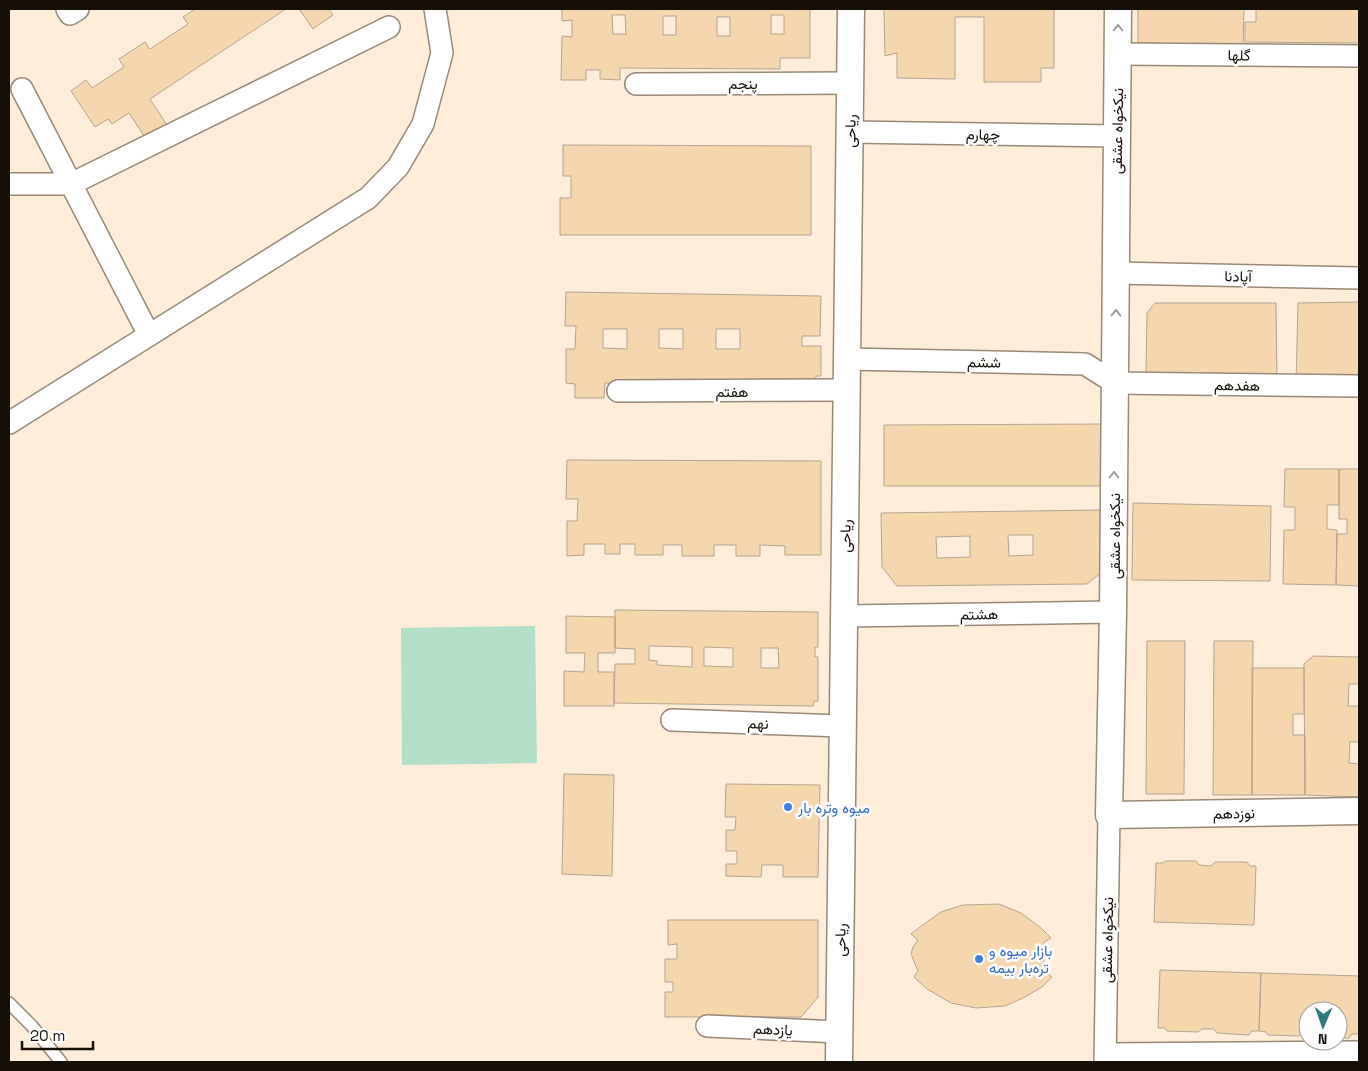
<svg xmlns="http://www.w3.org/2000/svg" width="1368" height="1071" font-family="'Space Grotesk',Vazirmatn,sans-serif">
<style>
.green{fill:#b1dfc8}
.building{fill:#f6d6ad;stroke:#b3a490;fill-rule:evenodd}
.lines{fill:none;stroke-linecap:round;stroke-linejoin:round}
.service-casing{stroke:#988976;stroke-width:14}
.minor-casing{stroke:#988976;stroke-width:24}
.tertiary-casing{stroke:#988976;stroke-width:29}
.service{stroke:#fff;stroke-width:11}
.minor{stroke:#fff;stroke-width:21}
.tertiary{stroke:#fff;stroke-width:26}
.oneway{stroke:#a19f9c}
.shop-dot{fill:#3f7fe0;stroke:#fdfdfd;stroke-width:2}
.labels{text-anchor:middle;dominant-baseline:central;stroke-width:5;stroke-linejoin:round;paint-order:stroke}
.street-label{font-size:15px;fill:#150f08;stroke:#fdfdfd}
.shop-label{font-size:15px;fill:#366cbe;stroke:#fdfdfd;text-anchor:start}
</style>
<rect width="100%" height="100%" fill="#feedd9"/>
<path class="green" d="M535,626l2,137 -135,2 -1,-137z"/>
<path class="building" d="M195,9h91l-136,90 17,26 -21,14 -17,-26 -17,11 -4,-5 -13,8 -24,-36 15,-11 6,8 32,-21 -5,-8 26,-17 5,7 38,-25 -5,-7z
M299,9h30l4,6 -20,14z
M562,9h248v49h-30v11l-160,-1v12l-20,-1v-9h-14v10h-25l1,-44 10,1v-17l-10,1zM612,15h13l1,19h-13zM771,15h13v19h-13zM663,16h13v19h-13zM717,17h13v19h-13z
M884,9h170v59h-13v14h-57v-65h-29v62l-58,-1v-25l-12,3z
M1138,9h106l-1,37 -105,-2z
M1256,9h103v34l-114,-1v-20h11z
M563,145l248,1v89h-251v-37h11v-22h-8z
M566,292l255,4 -1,40h-18v10h19v30h-5v10l-211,-3 -1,15h-29v-14l-9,-1v-34h9l1,-23h-11zM603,329h24v20l-24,-1zM659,329h24v20l-24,-1zM716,329h24v20h-24z
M1359,302v79l-63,1 2,-79z
M1155,303h121l1,78h-123l-8,-9 1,-59z
M1104,424v62h-220v-61z
M567,460l254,1v94h-36v-9l-25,-1v11h-24v-11h-22v11h-32v-11h-19v10h-28v-11h-15v10h-15v-10h-21v11l-17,1v-35h10l1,-22h-12z
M1285,469h54v36h-12v24l10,1 -1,55 -53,-1 1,-54h11v-23h-11z
M1339,469h20v117l-23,-1 1,-51h10v-15h-8z
M1133,503l138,3 -1,75 -138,-1z
M1102,510l1,61 -16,13 -190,2 -15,-19 -1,-54zM1008,535h25v20l-24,1zM970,536v21l-33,1 -1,-21z
M615,610l203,2v35h-3v10h3v44h-4l-1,5 -199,-3 1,-39h20v-15l-20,-1zM649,646l43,1v20l-35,-2v-4l-8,-1zM704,647l29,1v19l-29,-1zM761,648h17l1,20h-18z
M566,616l49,1v36h-17v19h16v34h-50v-35l20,1 1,-19h-19z
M1147,641h38l-1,153h-38z
M1214,641h39l-1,154h-39z
M1313,656l46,1v27h-10l-1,22h11v36h-9l-1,21 10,1v33l-54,-2 -1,-127v-4z
M1252,668h52v46h-11v21h12v60h-53z
M564,774l50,1 -2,101 -50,-2z
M726,784l94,1 -2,92h-35v-12h-21l-1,12 -35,-1v-12h11v-13h-11v-21h9l1,-13h-11z
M1165,861h31l3,4 12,1 4,-4h32l3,4h6l-2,59 -100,-3 2,-59h7z
M999,904l22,9 20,15 10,10 -7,4v29l8,6 -10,10 -19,11 -18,8 -29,2 -25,-5 -24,-14 -13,-12 4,-6 -7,-17 2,-7 5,-7 -7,-6 9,-7 21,-15 22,-7z
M668,920h150v77l-17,20h-136v-25h8v-10h-8v-23h12v-15l-9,1z
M1160,970l101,3 -2,58h-7l-3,4 -32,-2 -3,-4h-12l-4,3 -31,-1 -2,-3h-7z
M1261,973l98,3v58h-7l-3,4h-11v-27h-30v21h-6l-3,4 -31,-1 -2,-3 -7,-1z"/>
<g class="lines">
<defs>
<path id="service" d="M9,1003l23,23 29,36"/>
<path id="minor" d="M67,9l3,5 8,-5
M1118,54l241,2
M636,84l214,-1
M22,89l127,246
M849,132l268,4
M9,184h62l318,-157
M1116,273l243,5
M847,359l238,5 30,19 244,3
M618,391l229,-1
M9,423l359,-225 30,-31 25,-43 19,-71 -7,-44
M844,616l269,-4
M672,720l171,6
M707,1026l132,6
M1105,1054l254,-2
M1105,1062l4,-247"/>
<path id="tertiary" d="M1118,9l-5,603 -4,203 250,-4
M839,1062l12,-1053"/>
</defs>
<use href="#service" class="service-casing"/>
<use href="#minor" class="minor-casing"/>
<use href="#tertiary" class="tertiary-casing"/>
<use href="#service" class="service"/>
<use href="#minor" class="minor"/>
<use href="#tertiary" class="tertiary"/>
</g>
<defs><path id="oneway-chevron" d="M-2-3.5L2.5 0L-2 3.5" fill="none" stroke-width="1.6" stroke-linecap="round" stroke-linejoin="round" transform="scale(1.25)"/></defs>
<g class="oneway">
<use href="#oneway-chevron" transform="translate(1118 28) rotate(-90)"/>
<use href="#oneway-chevron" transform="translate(1116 313) rotate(-89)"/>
<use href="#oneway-chevron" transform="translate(1114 475) rotate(-90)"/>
</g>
<g class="shop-dot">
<circle cx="788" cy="807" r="5"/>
<circle cx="979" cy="959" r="5"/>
</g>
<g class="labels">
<g class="street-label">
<text transform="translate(1239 55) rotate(1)">گلها</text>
<text x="743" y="83">پنجم</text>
<text transform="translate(850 131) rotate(-89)">ریاحی</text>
<text transform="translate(1117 131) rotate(-89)">نیکخواه عشقی</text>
<text transform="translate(983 134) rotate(1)">چهارم</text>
<text transform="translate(1238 276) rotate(1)">آپادنا</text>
<text transform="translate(984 362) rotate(1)">ششم</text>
<text transform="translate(1237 385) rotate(1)">هفدهم</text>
<text x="732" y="391">هفتم</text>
<text transform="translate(845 536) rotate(-89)">ریاحی</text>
<text transform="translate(1114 536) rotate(-90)">نیکخواه عشقی</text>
<text transform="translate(979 614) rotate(-1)">هشتم</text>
<text transform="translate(758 723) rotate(2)">نهم</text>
<text transform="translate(1234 813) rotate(-1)">نوزدهم</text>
<text transform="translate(840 940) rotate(-89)">ریاحی</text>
<text transform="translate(1107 940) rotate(-89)">نیکخواه عشقی</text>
<text transform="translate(773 1029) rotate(3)">یازدهم</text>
</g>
<g class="shop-label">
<text x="798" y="807">میوه وتره بار</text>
<text x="989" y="950">بازار میوه و<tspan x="989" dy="17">تره‌بار بیمه</tspan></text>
</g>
</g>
<rect width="1368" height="1071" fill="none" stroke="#150f08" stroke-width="20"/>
<g transform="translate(1323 1026) rotate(182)"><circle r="24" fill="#fdfdfd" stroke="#a09e9b"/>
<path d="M0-4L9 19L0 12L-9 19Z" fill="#2f787f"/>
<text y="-8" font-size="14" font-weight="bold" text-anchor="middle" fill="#150f08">N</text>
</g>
<path d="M22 1041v8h71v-8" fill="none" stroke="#150f08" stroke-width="2.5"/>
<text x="30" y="1041" font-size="15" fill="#150f08" stroke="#fdfdfd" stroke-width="4" paint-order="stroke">20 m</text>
</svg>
